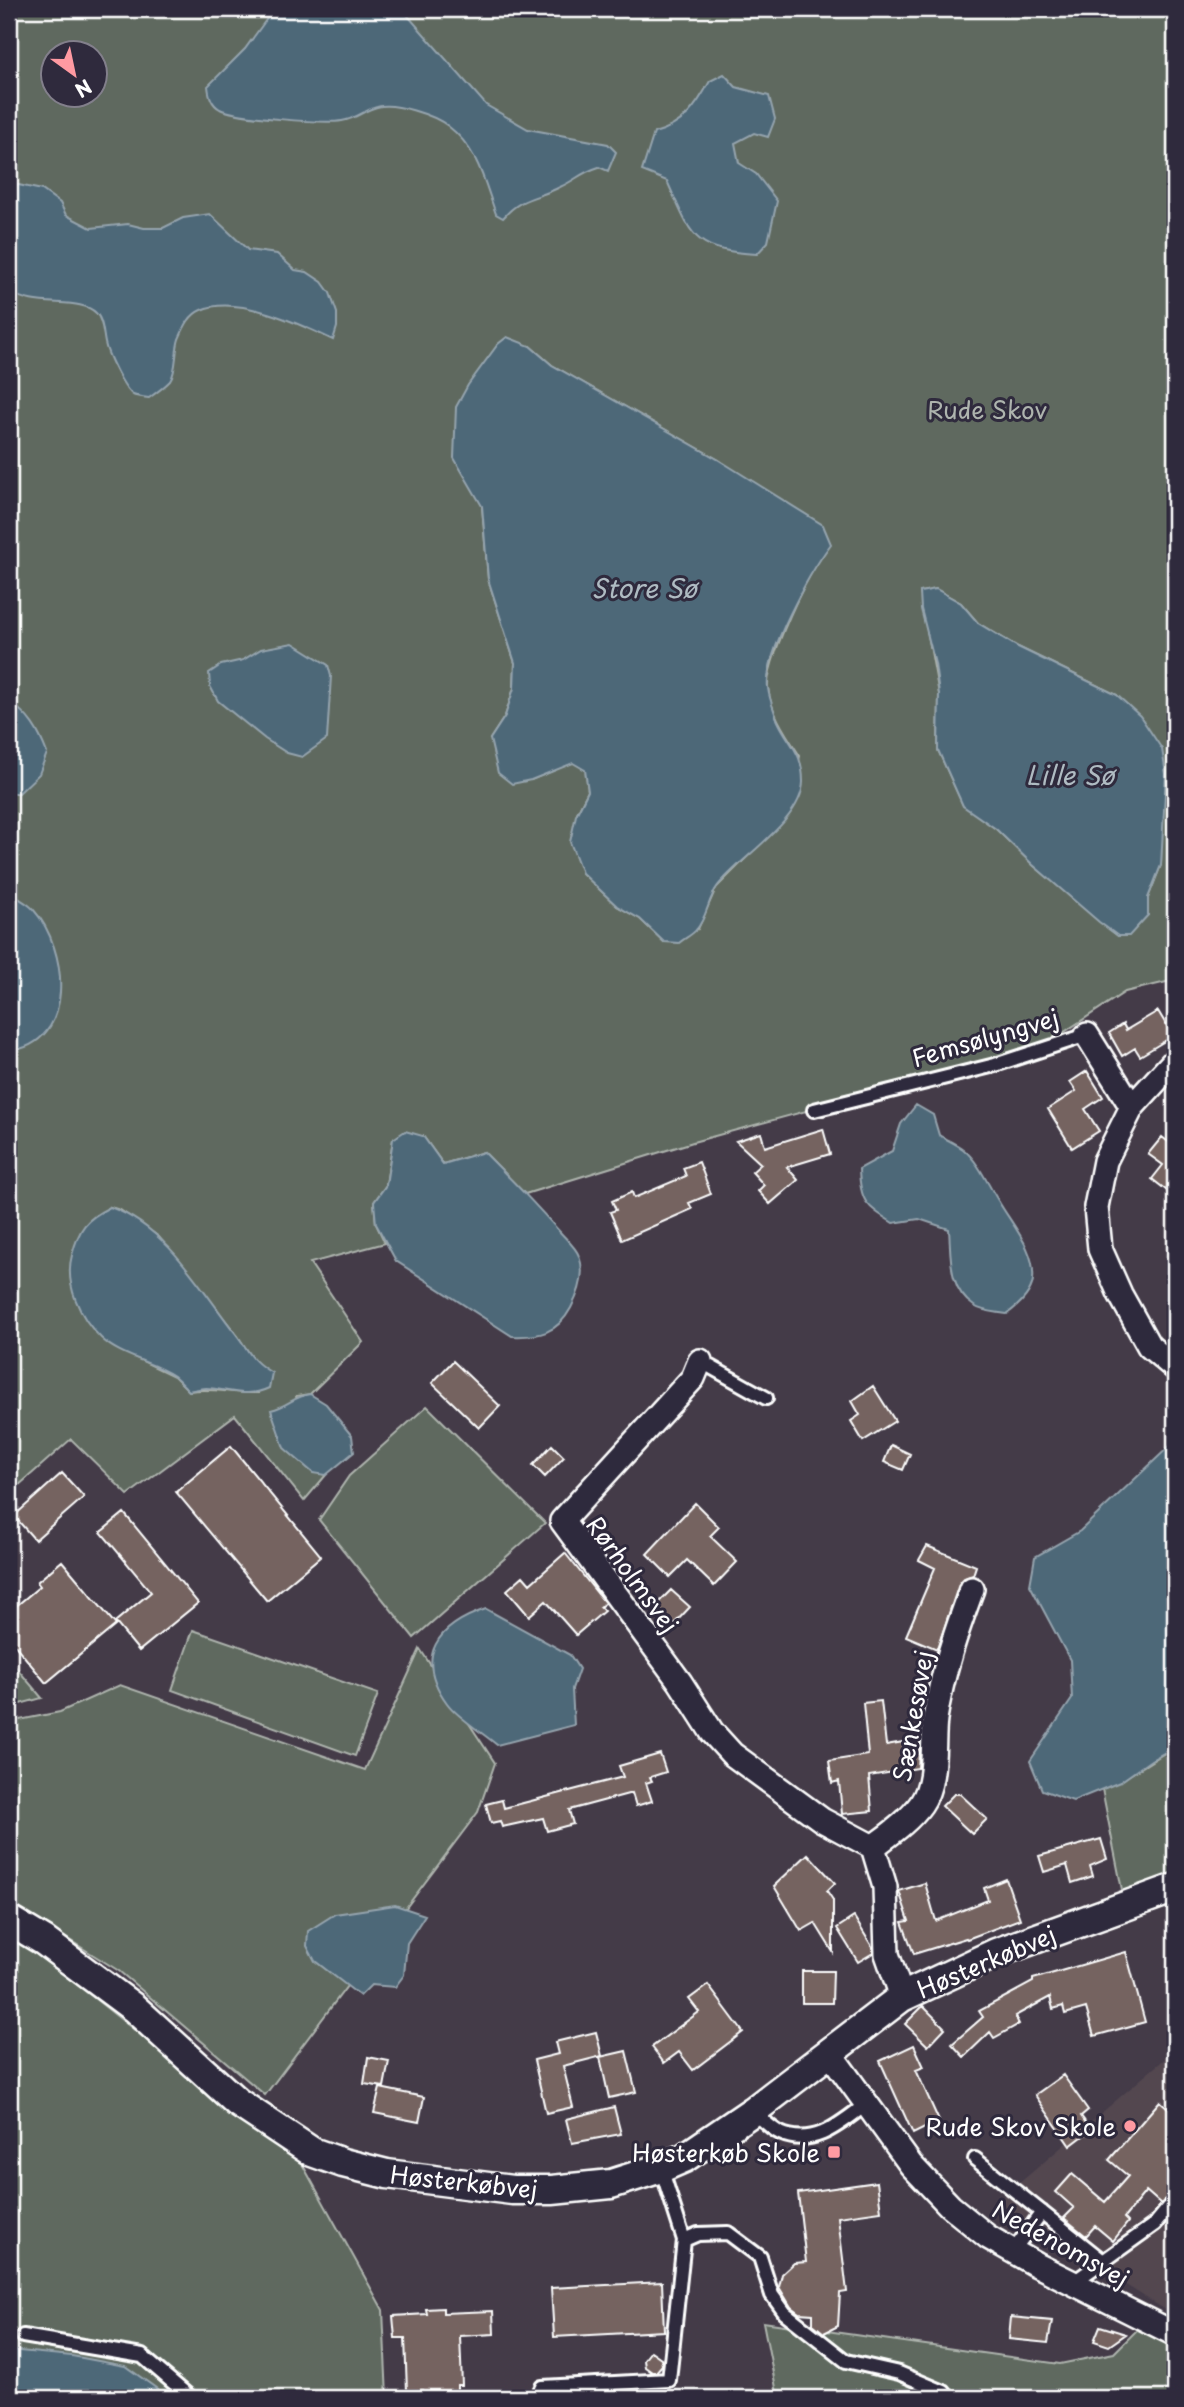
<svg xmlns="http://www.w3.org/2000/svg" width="1184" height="2407" font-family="'Playpen Sans',sans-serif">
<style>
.built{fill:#524750}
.green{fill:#5e695e;stroke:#aeb4ae;stroke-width:2;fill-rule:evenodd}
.water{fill:#4e6778;stroke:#95a4ae;stroke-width:2}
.building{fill:#746361;stroke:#fff;stroke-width:2}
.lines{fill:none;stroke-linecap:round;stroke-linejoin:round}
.service-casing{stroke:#fff;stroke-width:18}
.minor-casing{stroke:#fff;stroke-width:28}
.tertiary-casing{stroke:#fff;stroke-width:33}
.service{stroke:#2f2a3d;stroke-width:12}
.minor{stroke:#2f2a3d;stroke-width:23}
.tertiary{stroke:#2f2a3d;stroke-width:28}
.poi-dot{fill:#ff9aa2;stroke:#2f2a3d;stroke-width:2.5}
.labels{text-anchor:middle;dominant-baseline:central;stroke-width:6;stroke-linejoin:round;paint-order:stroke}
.park-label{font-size:24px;fill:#aeb4ae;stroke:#2f2a3d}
.street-label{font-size:24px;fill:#fff;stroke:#2f2a3d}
.poi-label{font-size:24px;fill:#fff;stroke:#2f2a3d;text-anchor:end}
.water-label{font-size:26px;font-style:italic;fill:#afbbc2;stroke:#2f2a3d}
</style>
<rect width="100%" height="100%" fill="#443b48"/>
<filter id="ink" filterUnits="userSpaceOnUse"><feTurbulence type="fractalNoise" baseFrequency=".0143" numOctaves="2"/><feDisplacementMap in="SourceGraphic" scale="14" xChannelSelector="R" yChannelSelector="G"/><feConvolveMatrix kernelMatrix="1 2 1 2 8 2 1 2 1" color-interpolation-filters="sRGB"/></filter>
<g filter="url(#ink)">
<path class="built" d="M1175,2050v266l-179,-113z"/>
<path class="green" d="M9,9h1166v971l-50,12 -82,54 -350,96 -168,52 -41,-42 -41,12 -20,-28 -30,3 -7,46 -12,17 2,22 9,19 -75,20 53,79 -53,52 -14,2 17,76 13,3 -22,26 -69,-86 -107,80 -57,-56 -62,55zM52,52h42v42h-42zM530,346l22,19 167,95 111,84c-23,32 -38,64 -52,101 -4,12 -11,29 -10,42 2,25 19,49 32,69l-13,61 -71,71 -18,41 -34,13 -24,-23 -23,-13 -35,-33 -6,-58 12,-24 -2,-21 -13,-8 -42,18 -41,-41 15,-23 9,-28 1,-25 -27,-84 -6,-73zM936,589l25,14 17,20 40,24 99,48 45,124 -1,46 -13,33v17l-30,21 -85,-71 -37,-36 -33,-24 -25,-55 1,-56 -19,-102zM110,1207l10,3 39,27 79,99 17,27 3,30c-24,1 -46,-6 -69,-2l-15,-15 -44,-21z
M427,1406l118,117 -131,115 -95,-118 30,-44z
M193,1630l185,64 -23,62 -183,-66z
M420,1649l75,114 -17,49 -213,283 -146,-124 -110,-69v-180l51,-10 60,-27 245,85z
M9,1659l33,39 -33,9z
M1175,1747v131l-52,17 -21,-106c26,-10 48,-29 73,-42z
M9,1935l32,21 260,206 82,148 4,88h-378z
M763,2322l297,42 54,-11 26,-26 35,20v51h-397z"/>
<path class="water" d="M279,9h123l84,96 42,24 80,15 8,8 -8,19 -9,-4c-19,6 -23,13 -39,20 -23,12 -38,9 -57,31l-7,-4c-12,-33 -18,-65 -48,-88 -14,-11 -54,-24 -71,-19 -13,3 -20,12 -35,14 -19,3 -106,-4 -122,-12 -9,-5 -11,-14 -12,-23l37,-37 26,-36z
M724,74l12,13 33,9 6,23 -7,18 -14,-4 -19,10 4,20 17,11 21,27 -9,41 -11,12c-66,-4 -65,-18 -90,-73l-25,-10 12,-38c30,-8 42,-26 56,-52z
M9,183l33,7 18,13 6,12 25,13 37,-4 16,4h19l20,-10 27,-4 38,36 29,4 18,16 12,2 15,10 8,11 7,20v14l-4,13c-33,-16 -97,-46 -132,-30 -12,5 -17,18 -22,29 -4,12 -2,32 -9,42 -6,6 -14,12 -21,17 -4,-1 -12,-1 -16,-3 -9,-6 -26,-41 -28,-52 -2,-9 -2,-23 -9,-30 -15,-17 -63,-3 -87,-22z
M507,337l23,9 22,19 167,95 104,65 8,19c-21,28 -67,110 -63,144 1,10 6,22 9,31 11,25 26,32 26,63 -1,39 -63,75 -86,105 -9,12 -10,31 -21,43 -4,5 -11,8 -17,13l-15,-1 -24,-23 -23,-13 -35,-33 -12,-31 6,-27 12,-24 -3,-21 -12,-7 -42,17 -19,4 -14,-11 -8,-34 15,-23 9,-28 1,-25 -27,-84 -6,-73 -28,-48 2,-51 12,-22 30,-41z
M936,589l25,14 17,20 40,24 99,48 23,21 22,33 4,25 -5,91 -13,33v17l-19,21h-11l-19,-14 -66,-57 -37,-36 -33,-23 -25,-56 1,-56 -4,-30 -14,-55 -1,-17z
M293,643l35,22 3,11 -4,63 -25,18 -15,-4 -22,-14 -47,-38 -8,-15 -1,-13 12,-8 22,-5 18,-11z
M9,702c20,12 30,30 38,51l-8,21 -20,19h-10z
M9,888c7,12 16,12 24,21 36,40 44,135 -24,142z
M916,1105l17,10 6,20c8,5 17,9 24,14 16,13 25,36 36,53 14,24 37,49 34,78 -2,15 -15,26 -26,34 -10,-2 -24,-2 -33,-8 -26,-17 -23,-50 -25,-77l-30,-10 -26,4c-27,-17 -33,-21 -34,-54l33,-18 9,-27z
M405,1131l18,5 20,28 41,-12c26,26 51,52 75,79 6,7 17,16 20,25 7,18 0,37 -8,52 -14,26 -33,29 -59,28l-116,-75 -20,-37 -2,-22 12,-17 7,-46z
M110,1207c58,21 90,81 126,127 15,19 13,25 36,39l-3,15c-23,11 -40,1 -63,0 -5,0 -12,2 -17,3 -5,-5 -10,-11 -15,-15 -21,-14 -55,-20 -73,-38 -21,-20 -37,-54 -29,-83 7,-27 14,-36 38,-48z
M310,1394l16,10 26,32 2,16 -28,23 -13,-2 -29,-25 -13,-38c18,-4 21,-13 39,-16z
M1175,1441v306l-24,13 -31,22 -47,19 -31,-11 -12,-29 42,-62 -2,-39 -40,-75 5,-28 45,-26z
M486,1609l84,46 9,14 -7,20 2,36 -77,20c-14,-12 -40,-28 -50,-42 -34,-47 -9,-78 39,-94z
M395,1905l30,10 -18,28 -3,32 -9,12 -24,-2 -11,11 -45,-35 -8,-15 1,-15 27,-17z
M9,2350l63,6 53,10 45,32h-161z"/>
<path class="building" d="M1158,1011l15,25 -33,20 -5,-8 -13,8 -13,-23 14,-9 3,6z
M1087,1071l16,26 -18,12 14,22 -27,17 -24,-39 28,-18 -6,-9z
M823,1129l7,25 -43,13 11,13 -28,24 -12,-13 6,-6 -12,-13 9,-8 -25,-23 25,-8 4,14z
M1162,1137l13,10v50l-23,-18 11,-14 -15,-11z
M699,1162l12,32 -22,9 3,6 -70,31 -12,-28 6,-2 -4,-9 20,-9 2,6 52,-22 -3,-8z
M453,1361l47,45 -21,22 -47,-45z
M873,1386l22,35 -32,20 -12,-20 9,-6 -8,-14z
M552,1445l12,12 -19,20 -12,-12z
M891,1445l19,9 -7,16 -19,-8z
M231,1446l90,110 -54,45 -91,-109z
M62,1473l22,24 -49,43 -21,-24z
M695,1503l24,24 -9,9 27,26 -23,24 -27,-26 -17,17 -23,-23z
M124,1513l74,90 -59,48 -24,-29 36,-30 -50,-60z
M927,1546l49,20 -3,9 -9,3 -5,6 -22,65 -31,-13 29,-68 -16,-8z
M565,1553l40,50 -5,4 4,4 -28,24 -30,-34 -17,15 -22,-26 16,-14 7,8z
M62,1561l54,64 -70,58 -37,-45v-26l31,-26 -3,-4z
M671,1590l19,17 -16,17 -19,-18z
M881,1701l5,44 34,-6 -2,29 -49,8 3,35 -30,3 -3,-33 -7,2 -3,-22 39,-6 -5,-52z
M660,1754l6,18 -16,5 2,4 -6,2 6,18 -16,5 -4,-13 -63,17 4,14 -26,7 -4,-13 -41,9 -2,-6 -9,2 -5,-19 16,-4 2,8 119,-31 -4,-11z
M954,1794h6l27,25 -15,15 -30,-28z
M1101,1839l6,20 -17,7 3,10 -21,7 -5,-18 -23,7 -5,-16z
M808,1854l27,29 -8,8 6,9v52l-18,-29 -14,8 -27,-45z
M1006,1879l14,40 -53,20 -1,-1 -52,16 -12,-32 7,-1 -10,-30 26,-8 11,38 52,-21 -4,-12z
M854,1917l19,31v5l-15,9 -21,-34z
M1126,1952l19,70 -51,14 -8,-28 -21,6 -2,-8 -10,3 -3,-12 -35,19 4,8 -25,14 -4,-6 -26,25 -12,-13 31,-27 -4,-6 54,-29v-3z
M802,1971h31l-1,32h-30z
M708,1985l35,47 -50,38 -14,-18 -15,11 -12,-16 47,-35 -10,-13z
M923,2006l22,22 -17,18 -23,-22z
M596,2032l6,24 -39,10 10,41 -27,6 -12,-53 24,-6 -3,-12z
M914,2045l10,22 -8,3 23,51 -26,13 -33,-73z
M626,2051l10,41 -27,6 -9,-41z
M368,2057l21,4 -5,26 -20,-3z
M1063,2075l25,35 -7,6 10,14 -21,16 -35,-51z
M380,2088l44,9 -5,25 -45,-9z
M1160,2101l15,13v77l-6,3 -8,10 -15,-13 -22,27 4,4 -15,19 -18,-15 -9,10 -22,-18 10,-10 -18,-16 16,-18 33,28 23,-26 -19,-16z
M614,2107l7,27 -49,9 -6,-24z
M877,2182l4,29 -43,6 9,75 -7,1 -2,33 -14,7 -11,-9v-10l-14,-1 -8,-6 -12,-20 3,-13 12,-11 12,-1 -8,-69z
M662,2282l2,49 -110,6 -3,-49z
M443,2308v5l50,-2 1,23 -34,2 2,49h-5v13h-35v-8l-15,1 -2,-53h-10l-2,-22 34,-2 -1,-5z
M1011,2317l41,4 -4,22 -39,-4z
M1100,2326l26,8 -17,12 -15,-5z
M651,2351l10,7 1,7 -6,7h-4l-7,-5 -1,-7z"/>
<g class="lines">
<defs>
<path id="service" d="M814,1110l181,-45 92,-30
M700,1361l66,37
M753,2111c8,7 17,17 27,22 33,15 60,-9 85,-28
M975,2159l128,102
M684,2240l14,-6 30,-1 32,24 12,38 13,18 61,48 53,12 45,19 4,6
M1013,2251l29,-39
M1074,2282l81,-58 20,-24
M23,2336l119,20 49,42
M537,2398l5,-11 127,-7 15,-140 -23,-72"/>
<path id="minor" d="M1087,1035l45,72
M1175,1060l-43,47 -27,54 -9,46 4,42 20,45 29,52 26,22
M700,1361l-7,17 -131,143 118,161 32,50 20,22 90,66 51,27
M902,1997l-15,-43 -2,-67 -12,-40c17,-13 36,-26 48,-43 16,-23 11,-59 14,-85 7,-46 21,-87 37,-130
M829,2052l82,113 39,41 38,31 49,28 138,69"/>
<path id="tertiary" d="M9,1920l35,21 90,67 103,94 75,50 31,11 44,11 125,16h40l59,-6 50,-16 23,-10 69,-47 149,-114 94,-44 179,-65"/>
</defs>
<use href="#service" class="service-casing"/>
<use href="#minor" class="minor-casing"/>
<use href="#tertiary" class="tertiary-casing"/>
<use href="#service" class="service"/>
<use href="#minor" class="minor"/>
<use href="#tertiary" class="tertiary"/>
</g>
</g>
<g class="poi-dot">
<circle cx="1130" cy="2126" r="7"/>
<rect x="827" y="2145" width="14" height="14" rx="3.5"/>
</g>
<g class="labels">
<g class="park-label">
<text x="987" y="409">Rude Skov</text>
</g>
<g class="street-label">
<text transform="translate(985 1037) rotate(-16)">Femsølyngvej</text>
<text transform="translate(633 1574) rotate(54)">Rørholmsvej</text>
<text transform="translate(912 1716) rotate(-80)">Sænkesøvej</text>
<text transform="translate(986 1961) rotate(-23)">Høsterkøbvej</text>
<text transform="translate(464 2181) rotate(6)">Høsterkøbvej</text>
<text transform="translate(1061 2243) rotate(29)">Nedenomsvej</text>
</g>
<g class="poi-label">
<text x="1116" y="2126">Rude Skov Skole</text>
<text x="820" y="2152">Høsterkøb Skole</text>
</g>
<g class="water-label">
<text x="644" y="587">Store Sø</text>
<text x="1070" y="774">Lille Sø</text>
</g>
</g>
<rect width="1184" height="2407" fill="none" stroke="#2f2a3d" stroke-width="35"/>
<rect x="18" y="18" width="1149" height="2372" fill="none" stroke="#fff" stroke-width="2.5" filter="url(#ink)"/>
<g transform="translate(74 74) rotate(147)"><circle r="33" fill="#2f2a3d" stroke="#827f8b" stroke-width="2"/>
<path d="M0-5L12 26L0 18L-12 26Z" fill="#ff9aa2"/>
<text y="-10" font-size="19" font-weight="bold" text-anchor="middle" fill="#ffffff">N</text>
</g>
</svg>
